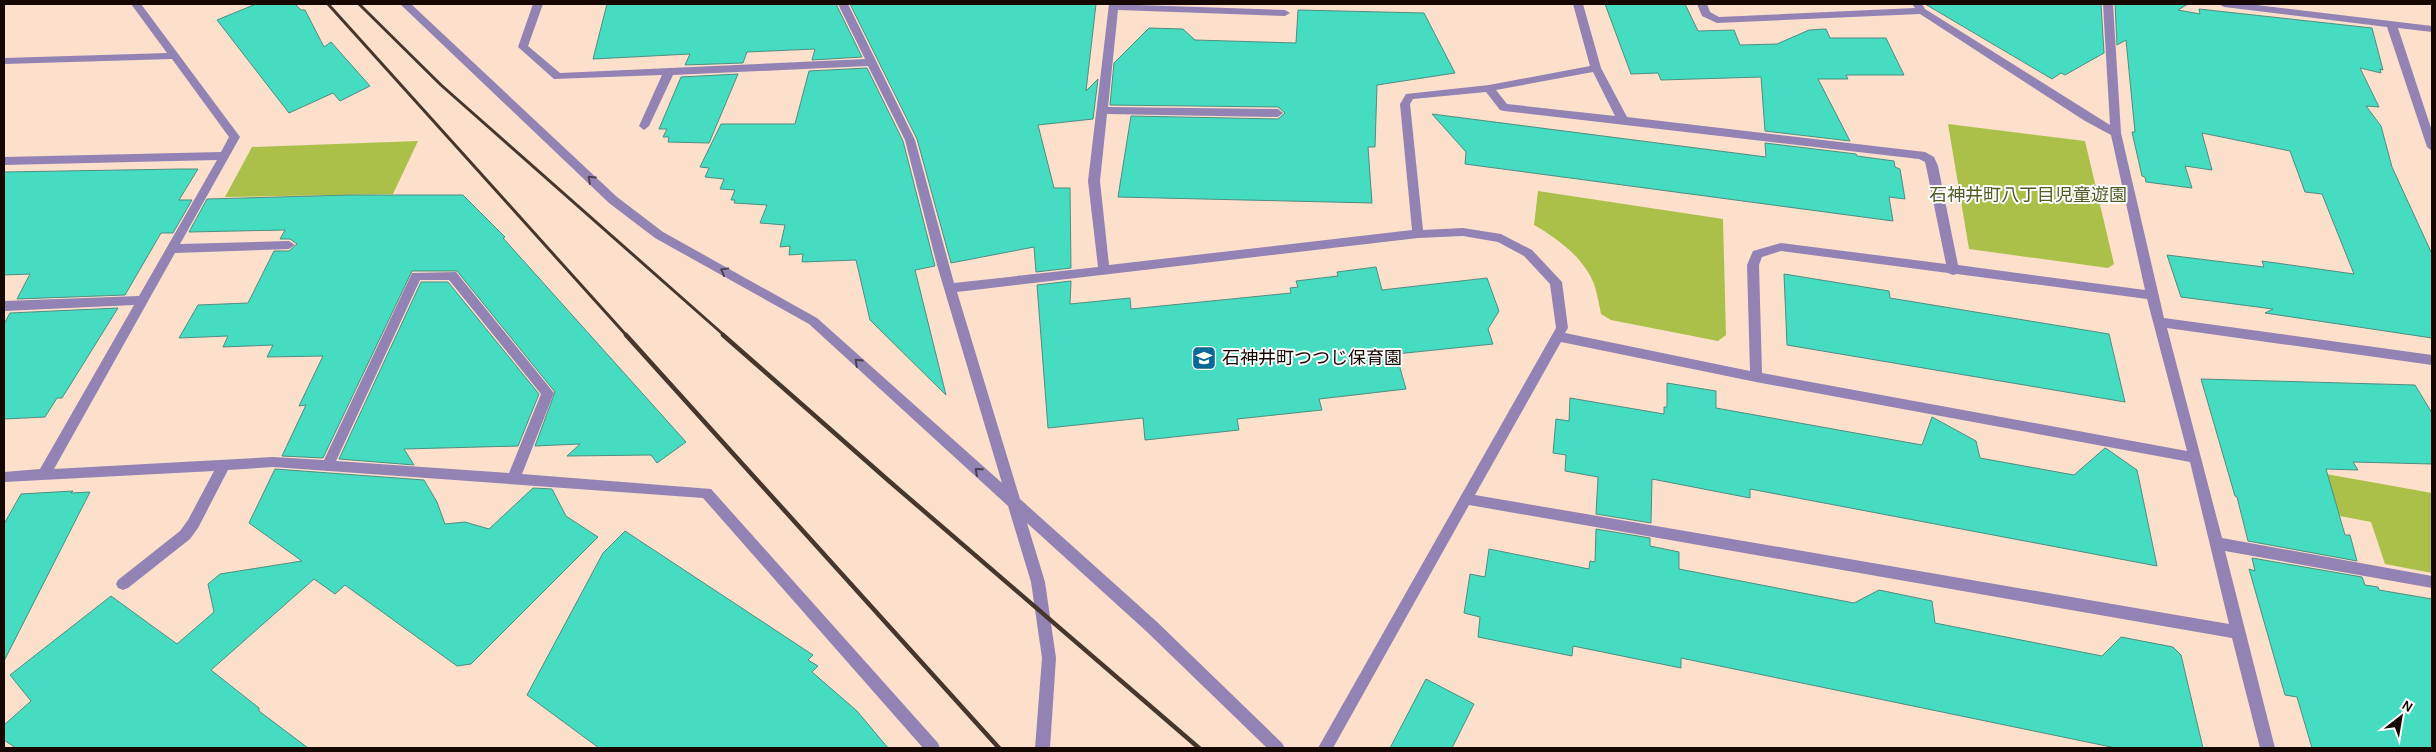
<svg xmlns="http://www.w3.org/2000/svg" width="2436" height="752" font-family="Karla,'Noto Sans JP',sans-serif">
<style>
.green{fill:#abc048}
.building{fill:#45dcc2;stroke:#4f8d80}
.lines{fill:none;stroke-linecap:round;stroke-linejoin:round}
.minor{fill:#9283b4;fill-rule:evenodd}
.rail-far1{stroke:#47362c;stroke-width:3}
.rail{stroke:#47362c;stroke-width:4.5}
.oneway{stroke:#4e3f52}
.labels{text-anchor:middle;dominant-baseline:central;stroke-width:4;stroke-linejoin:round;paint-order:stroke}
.park-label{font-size:18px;fill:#525c27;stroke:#fff}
.poi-label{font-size:18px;fill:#160801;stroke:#fff;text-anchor:start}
</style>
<rect width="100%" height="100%" fill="#fce0cc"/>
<path class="green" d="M1948,124l137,17 29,123 -6,4 -139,-19z
M418,141l-25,53 -168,3 27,-50z
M1538,191l185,28 3,116 -8,6 -107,-21 -10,-6c-2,-10 -4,-21 -7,-30 -10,-26 -37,-46 -60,-59z
M2326,474l106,19v80l-47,-9 -14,-42 -31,-6z"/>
<path class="building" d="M256,4h39l6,6h4l19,37 7,-5 39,44 -30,15 -7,-8 -44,20 -72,-93z
M607,4h229l26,53 -50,3 3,-11 -68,3 -4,11 -58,2 5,-11 -97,5z
M850,4h246l-10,87 12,-12 -5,40 -55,6 16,63h16l1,80 -35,4 -2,-25 -83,16 -34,-124z
M1605,4h80l13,27 36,-1 6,15 37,-1 32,-14 17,-1 4,9h56l18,37h-58l2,4h-30l32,62 -85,-10 -4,-54 -100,3 -3,-7 -27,1z
M1925,4h176l3,49 -39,22 -4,-2 -9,6z
M2115,4h73l-10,6 22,4 -1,-5 173,19 11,42 -3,-1 1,4 -21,-5 19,39 -13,-1 15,20 11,41 40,87v84l-167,-25 8,-4 -92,-12 -14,-42 97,12 -2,-6 92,13 -32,-80 -17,-2 -15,-41 -88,-18 10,37 -27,-4 7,22 -46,-6 -1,-5 -3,-1 -10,-44h3l-9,-92 -9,5z
M1298,10l126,3 31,60 -78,12 -2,62h-7l4,56 -254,-6 13,-81 147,3 7,-6 -7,-6 -168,-2 4,-42 35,-35 34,1 12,11 101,3z
M867,68l36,73 32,125 -20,4 31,125 -76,-75 -14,-60 -54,2 1,-8 -14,1 1,-9 -10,1 5,-22 -25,-2 7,-18 -33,-2 1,-3h-4l4,-10 -15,-1 4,-10 -19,-2 4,-9 -9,-1 21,-43h74l14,-53z
M738,74l-29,69 -41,-1 1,-5h-6l4,-8h-8l22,-52z
M1432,114l334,43 -1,-14 91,11 1,2 37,5 1,6 5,2 5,30 -16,-2 4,24 -428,-57 1,-12z
M181,169h17l-19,31h13l-19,33h-12l-36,62 -108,4 13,-25 -26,1v-103z
M350,195h113l42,42 -2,1 183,204 -29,21 -6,-8 -84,1 13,-12 -45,2 20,-54 -98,-121h-45l-89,187 -41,-2 24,-51 -7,1 24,-50 -56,1 6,-12 -50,2 5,-11 -49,2 19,-33 50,-2 26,-52h15l8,-7 -7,-5h-10l5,-9 -96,2 18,-33z
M1376,267l6,23 105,-12 12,33 -11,18 5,15 -97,10 10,35 -87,10 3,11 -85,9 2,11 -94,10 -2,-22 -95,10 -11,-143 34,-4 -1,23 60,-6 1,11 160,-16 -1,-5 8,-1 -2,-6 42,-5 -1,-4z
M1784,274l105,17 1,7 219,36 16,68 -338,-57z
M421,282h27l91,112 -21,52 -114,3 10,16 -75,-6z
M118,308l-56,90h-5l-12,19 -41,2v-95l6,-11z
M2201,379l214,6 17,28v51l-79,-2 5,8 -32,-1 19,66h5l7,26 -109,-20 -11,-44 -2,-1z
M1667,383l49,8v17l206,37 10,-28 44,24 4,17 94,17 31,-27 2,1 30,21 20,96 -407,-77v9l-98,-19 -1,44 -55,-9 2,-37 -33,-6 1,-16 -13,-2 3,-34 13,2 1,-23 94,16v-7h3z
M275,469l149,11 13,22 8,22 20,-2 24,7 44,-41 19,1 14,27 32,21 -127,127 -14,2 -112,-81 -10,9 -21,-15 -103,91 48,38v3l49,37h-292l-12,-8v-15l27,-24 -21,-26 101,-79 66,48 37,-32 -6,-28 12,-10 82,-13 -53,-38z
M73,491l-2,2 19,-1 -86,169v-137l17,-30z
M1596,529l54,9v8l29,6v17l175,34 25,-13 53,11 3,22 167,33 19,-19 52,10 8,8 22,93h-87l-435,-90v10l-108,-22 -1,10 -94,-19 2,-20 -16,-4 6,-39 15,3 4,-28 100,20 1,-8 5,1z
M625,531l188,124 -5,5 10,6 -6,6 45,39 31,37h-289l-72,-53 76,-142z
M2252,558l110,19 3,8 13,2 1,3 53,9v149h-120l-15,-51 -12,-2 -36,-126 6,2z
M1426,679l48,25 -22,44h-62z"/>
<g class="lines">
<path class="minor" d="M131,4h10l99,133 -60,107 109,-3 6,4 -6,4 -114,4 -121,216 219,-12 51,3 88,-187 44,-1 98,121 -32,81 189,15 227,254 2,5h-17l-220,-250 -430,-31 -45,3 -30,58 -8,11 -62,49 -5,2 -5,-2 -2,-4 2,-4 62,-49 8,-11 26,-49 -210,11v-10l36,-3 94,-164 -130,6v-10l135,-5 78,-136 -213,5v-8l217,-5 8,-15 -57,-78 -168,5v-6l163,-5zM420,280h29l92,114 -32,79 -173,-12z
M400,4h11l206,193 46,35 154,86 185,165 -65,-218 -32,-125 -37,-74 -195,9 -24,51 -5,4 -5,-4 23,-51 -108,4 -36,-32 15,-43h10l-15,42 32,27 305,-14 -27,-55h10l67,136 39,143 144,-16 -10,-86 21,-177 176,6 5,3 -5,3 -167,-6 -10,97 170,2 5,4 -5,4 -171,-3 -7,67 9,84 303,-35 -12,-126 6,-10 83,-9 101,-19 -17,-62h10l18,64 26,49 298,35 9,5 4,9 20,99 187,25 -34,-155 -26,-14 -165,-107 -203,9 -15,-7 -5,-12h10l3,8 9,5 196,-9 -3,-4h10l3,5 185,116 -7,-121h10l8,129 43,185 268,37v10l-265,-37 55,210 210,38v12l-207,-37 50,197h-15l-28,-110 -763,-133 -136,243h-15l238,-420 -6,-44 -26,-28 -26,-14 -35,-6 -45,2 -461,54 63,207 136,122 126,122 3,5h-18l-121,-117 -119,-108 18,59 11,76 -6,90h-15l7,-90 -11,-76 -23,-76 -199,-182 -154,-86 -46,-35zM1593,72l22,44 -108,-12 -11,-14zM1486,92l14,18 4,1 415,48 6,3 1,4 20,98 -165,-21 -28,8 -6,14 3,106 -185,-38 3,-5 -6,-46 -30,-32 -31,-16 -38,-6 -40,2 -13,-126 3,-5zM1781,251l167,22 5,2 4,-1 190,25 40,152 -425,-78 -3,-108 3,-8zM1561,342l195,40 434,80 39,162 -754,-129z
M2219,4h29l184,22v6l-34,-4 34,103v20l-5,-4 -40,-120 -163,-20z"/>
<path class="rail-far1" d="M328,4l299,332
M359,4l82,81 284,251"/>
<path class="rail" d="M626,335l373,413
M723,335l166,146 310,267"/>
</g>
<defs><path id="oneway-chevron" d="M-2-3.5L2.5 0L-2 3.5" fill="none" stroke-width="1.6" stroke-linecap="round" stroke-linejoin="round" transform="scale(1.25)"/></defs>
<g class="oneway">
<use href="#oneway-chevron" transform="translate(591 179) rotate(-137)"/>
<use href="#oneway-chevron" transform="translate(724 271) rotate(-151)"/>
<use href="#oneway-chevron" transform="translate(858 362) rotate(-137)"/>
<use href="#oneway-chevron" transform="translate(978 471) rotate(-139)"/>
</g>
<defs>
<symbol id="school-square" viewBox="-11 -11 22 22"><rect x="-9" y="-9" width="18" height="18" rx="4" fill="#076998" stroke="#fff"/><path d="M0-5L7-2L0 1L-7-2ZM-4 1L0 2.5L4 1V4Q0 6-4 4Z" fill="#fff"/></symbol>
</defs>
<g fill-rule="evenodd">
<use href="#school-square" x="1190" y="344" width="28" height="28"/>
</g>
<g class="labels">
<g class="park-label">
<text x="2028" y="195">石神井町八丁目児童遊園</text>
</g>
<g class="poi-label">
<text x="1222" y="358">石神井町つつじ保育園</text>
</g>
</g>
<rect width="2436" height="752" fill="none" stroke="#160801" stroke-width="10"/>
<g transform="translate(2401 717) rotate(31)" stroke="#ffffff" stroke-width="4" paint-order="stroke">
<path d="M0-4L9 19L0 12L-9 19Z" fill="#160801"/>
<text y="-8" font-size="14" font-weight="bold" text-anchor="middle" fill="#160801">N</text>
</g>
</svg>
